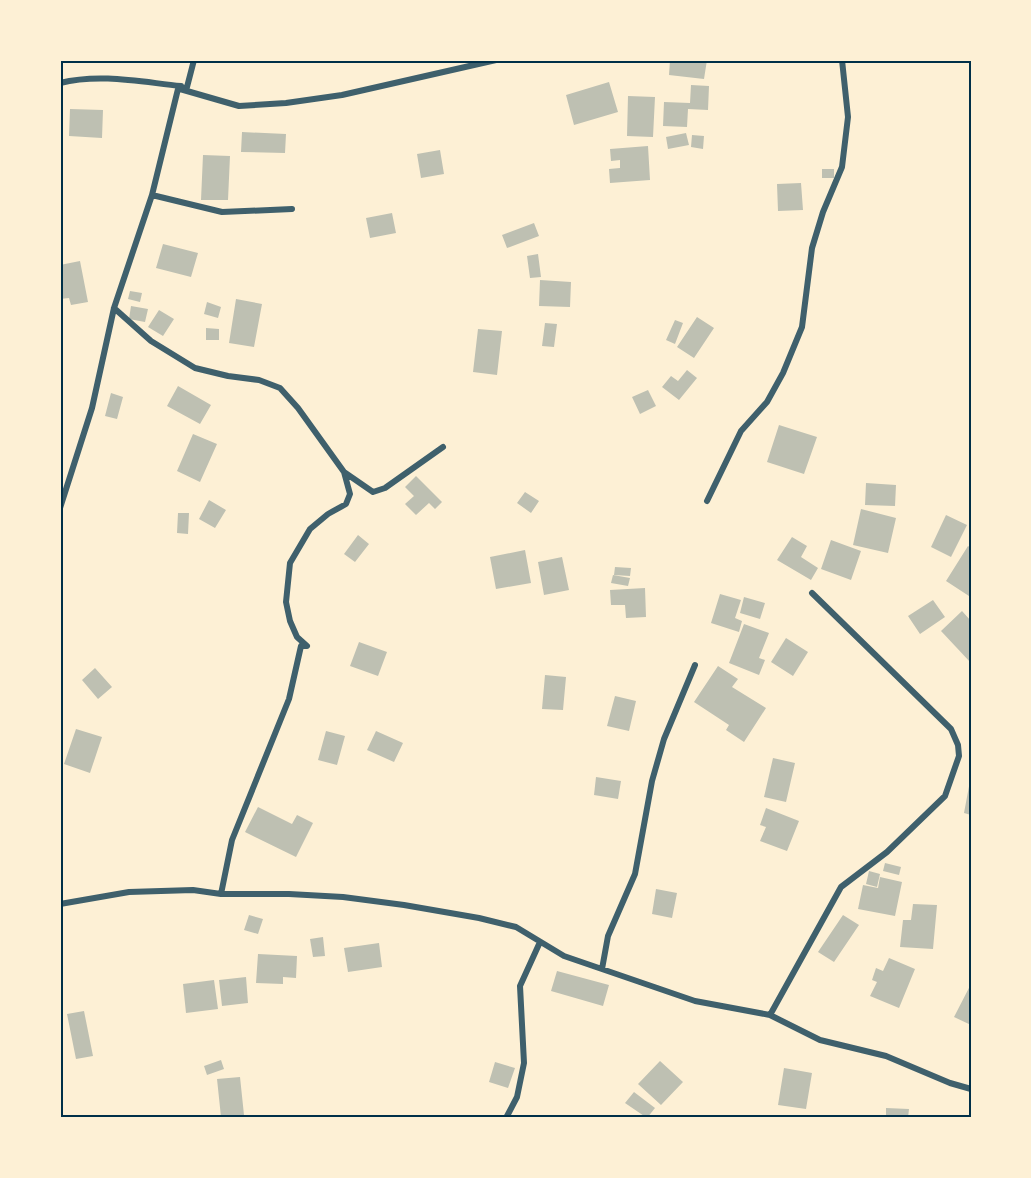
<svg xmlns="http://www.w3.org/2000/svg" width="1031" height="1178" font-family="'Fira Sans',sans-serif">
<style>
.building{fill:#bec0b2}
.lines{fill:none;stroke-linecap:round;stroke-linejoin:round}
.minor{stroke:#3f606c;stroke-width:6}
.neatline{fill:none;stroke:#003049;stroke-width:2}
</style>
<rect width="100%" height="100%" fill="#fdf0d5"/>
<path class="building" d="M670,60h37l-3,19 -35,-4z
M609,82l9,30 -44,13 -8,-30z
M691,85l18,1 -1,24 -20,-1 -1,18 -24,-1 1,-24 26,1z
M628,96l27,1 -2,40 -26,-1z
M70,109l33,1 -1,28 -33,-2z
M242,132l44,2 -1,19 -44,-1z
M686,133l3,12 -21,4 -2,-12z
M692,135l12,1 -1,13 -12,-2z
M648,146l2,34 -40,3 -1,-14 11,-1v-8l-9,1 -1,-12z
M440,150l4,24 -23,4 -4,-24z
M203,155l27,1 -2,44h-27z
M822,169h12v9h-12z
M801,183l2,27 -25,1 -1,-27z
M392,213l4,20 -26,5 -4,-20z
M534,223l5,13 -32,12 -5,-13z
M163,244l35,9 -7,24 -35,-9z
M538,254l3,23 -11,1 -3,-22z
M80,261l8,41 -17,3 -2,-7 -9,1v-34z
M540,280l31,2 -1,25 -31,-1z
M130,291l12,2 -2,9 -12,-3z
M236,299l26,5 -8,43 -25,-4z
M207,302l14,5 -3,11 -14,-4z
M131,306l17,3 -3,13 -16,-3z
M159,310l15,9 -11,17 -15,-9z
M697,317l17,11 -20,30 -17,-11z
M675,320l8,3 -8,21 -9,-4z
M545,323l12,1 -3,23 -12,-1z
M206,328l13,1v11h-13z
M478,329l24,2 -5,44 -24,-3z
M687,370l10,8 -18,22 -17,-13 9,-11 7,5z
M178,386l33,19 -11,19 -33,-18z
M648,390l8,16 -16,8 -8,-17z
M111,393l12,4 -6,22 -12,-3z
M779,425l38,12 -13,37 -37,-12z
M193,434l24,10 -17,38 -23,-11z
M416,476l26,26 -7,7 -6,-6 -13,12 -11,-11 9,-8 -9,-9z
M866,483l30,2 -1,21 -30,-1z
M525,492l14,9 -8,12 -14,-10z
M209,500l17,10 -11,18 -16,-9z
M861,509l35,9 -8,35 -35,-8z
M178,513h11l-1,21 -11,-1z
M946,515l21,10 -16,32 -20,-10z
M358,535l11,9 -14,18 -11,-8z
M792,537l15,9 -6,11 17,11 -7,12 -34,-20z
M831,540l30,11 -10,29 -30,-11z
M968,546l3,2v44l-2,4 -23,-15z
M525,550l6,33 -35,6 -6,-32z
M562,557l7,33 -25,5 -6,-33z
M615,567l16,1 -1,8 -16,-1z
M613,575l17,3 -2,8 -17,-3z
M645,588l1,29 -20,1 -1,-13h-14l-1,-15z
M720,594l21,6 -6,18 7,3 -3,11 -28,-9z
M744,597l21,6 -5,16 -20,-6z
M933,600l12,17 -25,17 -12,-18z
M962,611l9,10v42l-30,-32z
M744,624l25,9 -10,25 6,2 -6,15 -30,-12z
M786,638l22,14 -15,24 -22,-14z
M359,642l28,10 -9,24 -28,-10z
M718,666l20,13 -6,8 34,21 -22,34 -18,-12 3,-5 -35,-23z
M95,668l17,19 -14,12 -16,-19z
M545,675l21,2 -3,33 -21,-1z
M615,696l21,5 -7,30 -22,-5z
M76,729l26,8 -12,36 -26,-9z
M326,731l19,5 -8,29 -19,-5z
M376,731l27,12 -9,19 -27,-12z
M773,758l22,5 -9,39 -22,-5z
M596,777l25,4 -3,18 -24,-4z
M970,781h1v34l-7,-2z
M258,807l34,17 5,-9 16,8 -17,34 -51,-25z
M766,808l33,13 -12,30 -27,-10 6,-14 -6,-2z
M885,863l16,4 -2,8 -16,-4z
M869,871l11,3 -3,13 -11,-3z
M880,877l22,5 -7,34 -37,-7 5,-24 15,3z
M656,889l21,4 -5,25 -20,-4z
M913,904l24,1 -4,44 -33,-2 3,-27h8z
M249,915l14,4 -5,15 -14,-4z
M843,915l16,10 -25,37 -16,-10z
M323,937l2,19 -12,1 -3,-18z
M379,943l3,24 -34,5 -4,-24z
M258,954l39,2 -1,22 -13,-1v7l-27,-1z
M889,958l26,11 -16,39 -29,-12 7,-14 -5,-2 4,-12 7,3z
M557,971l52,14 -6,21 -52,-15z
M246,977l2,26 -26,3 -3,-26z
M214,980l4,29 -32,4 -3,-29z
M971,984v41l-17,-8z
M84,1011l9,45 -17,3 -9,-45z
M221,1060l3,9 -17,6 -3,-9z
M660,1061l23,21 -22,23 -23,-21z
M495,1062l20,6 -7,20 -19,-6z
M784,1068l28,5 -6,36 -28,-4z
M240,1077l4,38 -23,2 -4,-38z
M634,1092l21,16 -8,10 -22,-15z
M886,1108l23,1 -1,9h-22z"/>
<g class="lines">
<path class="minor" d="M60,83c40,-10 81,-1 121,3
M180,89l59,17 47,-3 56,-8 154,-35
M152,195l70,17 70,-3
M114,308l37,33 44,27 33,8 31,4 21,8 18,20 46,64 6,22 -4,10 -18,10 -18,15 -20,34 -4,39 4,19 7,16 10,9h-6l-12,53 -57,141 -11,54
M344,472l29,20 12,-4 58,-41
M707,501l34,-70 26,-29 16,-29 19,-46 10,-79 11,-36 19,-45 6,-50 -6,-57
M60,508l32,-100 22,-100 38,-113 26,-106 9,-2 7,-27
M60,904l69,-12 64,-2 28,4h68l54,3 61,8 75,13 37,9 48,29 131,45 75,14 50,25 66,16 64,27 21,6
M602,969l6,-33 27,-62 17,-93 12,-42 31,-74
M770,1015l71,-128 46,-35 58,-56 14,-40 -1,-11 -7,-16 -139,-136
M506,1118l11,-21 7,-34 -4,-77 20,-44"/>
</g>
<rect width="1031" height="1178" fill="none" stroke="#fdf0d5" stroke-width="123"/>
<rect x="62" y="62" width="908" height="1054" class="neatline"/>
</svg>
